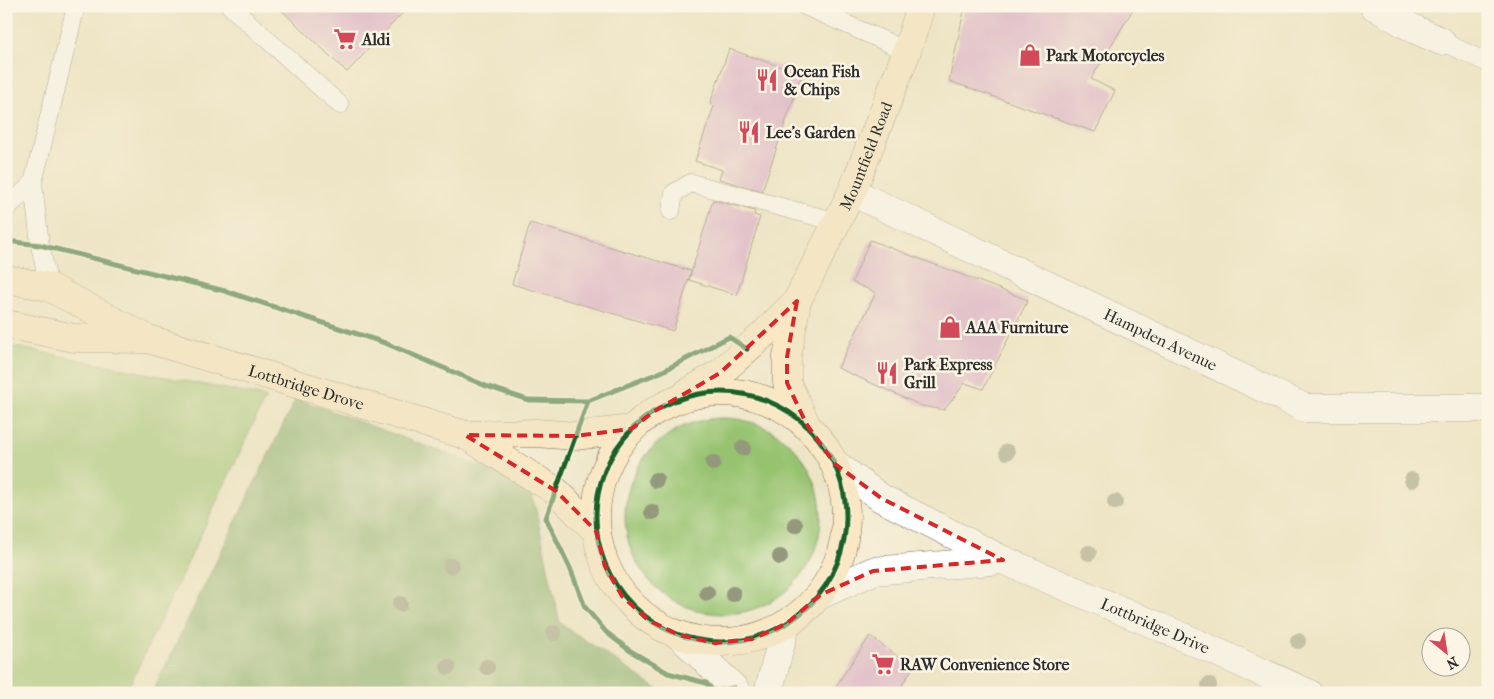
<svg xmlns="http://www.w3.org/2000/svg" width="1494" height="699" font-family="'IM FELL French Canon',serif">
<style>
.green{fill:#97c370;stroke:#61774e}
.forest{fill:#79a962;stroke:#526a46}
.building{fill:#d59acf}
.lines{fill:none;stroke-linecap:round;stroke-linejoin:round}
.lane-casing{stroke:#6f6c61;stroke-width:19}
.street-casing{stroke:#6f6c61;stroke-width:29}
.secondary-casing{stroke:#6f6c61;stroke-width:29}
.lane{stroke:#fff;stroke-width:18}
.street{stroke:#fff;stroke-width:28}
.secondary{stroke:#fae7c3;stroke-width:28}
.cycleway-casing{stroke:#fcf5e5;stroke-width:8}
.cycleway{stroke:#1b5e20;stroke-width:5}
.tree{fill:#94987c}
.marked{fill:none;stroke:#d62828;stroke-width:4;stroke-dasharray:10 6;stroke-linejoin:round}
.labels{text-anchor:middle;dominant-baseline:central;stroke-width:5;stroke-linejoin:round;paint-order:stroke}
.poi-label{font-size:16px;font-weight:bold;fill:#2b2b2b;stroke:#fcf5e5;text-anchor:start}
.street-label{font-size:16px;fill:#2b2b2b;stroke:#fcf5e5}
</style>
<rect width="100%" height="100%" fill="#fcf5e5"/>
<filter id="ink" filterUnits="userSpaceOnUse"><feTurbulence type="fractalNoise" baseFrequency=".02" numOctaves="2"/><feDisplacementMap in="SourceGraphic" scale="10" xChannelSelector="R" yChannelSelector="G"/><feConvolveMatrix kernelMatrix="1 2 1 2 8 2 1 2 1" color-interpolation-filters="sRGB"/></filter>
<filter id="wash" filterUnits="userSpaceOnUse"><feTurbulence type="fractalNoise" baseFrequency=".0096" numOctaves="4" result="noise"/><feDisplacementMap in="SourceGraphic" scale="20" xChannelSelector="R" yChannelSelector="G"/><feGaussianBlur stdDeviation="1.12" result="paint"/><feColorMatrix in="noise" values="0 0 0 0 0 0 0 0 0 0 0 0 0 0 0 0 0 1.4 0 .05"/><feComposite in="paint" operator="in"/></filter>
<g filter="url(#wash)">
<rect width="100%" height="100%" fill="#eee5c6"/>
<path class="green" d="M6,345l260,52 -140,296h-120z
M625 516a98 98 0 1 1 196 0a98 98 0 1 1-196 0Z"/>
<path class="forest" d="M296,398l200,74 36,20 28,131 103,70h-511z"/>
<g id="blocks">
<path class="building" d="M277,6h132l-62,66z
M965,6h170l-44,73 24,12 -20,41 -146,-51z
M729,49l73,25 -40,117 -43,-12 3,-9 -27,-9 19,-55 -4,-2z
M713,200l42,11 -1,4 6,2 -23,78 -48,-15z
M530,223l161,48 -18,60 -161,-47z
M870,240l158,60 -45,89 -18,-6 -21,27 -22,-4 -84,-38 38,-75 -24,-11z
M870,636l43,32 -16,25h-66z"/>
</g>
</g>
<g filter="url(#ink)">
<use href="#blocks" fill-opacity="0" stroke="#6f6c61" stroke-width="1"/>
<g class="lines">
<defs>
<path id="lane" d="M230,6l110,99
M805,6l102,45
M1441,41l47,22
M6,209l27,-26
M671,211l3,-18 17,-10 146,39
M49,287l-9,-42 -7,-62 43,-177"/>
<g id="street">
<path d="M1374,6l42,24 25,11"/>
<path id="s1" d="M852,192l453,216h183"/>
<path id="s2" d="M835,464l46,34 122,62 178,76 127,57"/>
<path d="M820,595l53,-24 130,-11"/>
<path d="M679,635l55,53 3,5"/>
<path d="M768,693l18,-69"/>
</g>
<g id="secondary">
<path id="s3" d="M6,279l43,8 99,52 317,96 91,56 40,40"/>
<path d="M6,324l68,14 70,1"/>
<circle cx="721" cy="517" r="125"/>
<path d="M687,393l33,-20 46,-41 31,-31"/>
<path id="s4" d="M806,424l-19,-41v-26l10,-56 55,-109 55,-141 14,-45"/>
<path d="M465,435l71,-2 39,3 56,-7"/>
</g>
</defs>
<use href="#lane" class="lane-casing"/>
<use href="#street" class="street-casing"/>
<use href="#secondary" class="secondary-casing"/>
<use href="#lane" class="lane"/>
<use href="#street" class="street"/>
<use href="#secondary" class="secondary"/>
<defs>
<path id="cycleway" d="M6,241l34,4 185,46 160,52 101,43 42,14 60,1 73,-29 68,-35 18,12
M596 517a125 125 0 1 1 250 0a125 125 0 1 1-250 0Z
M588,401l-42,117 24,50 15,39 21,25 23,18 39,23 38,10 8,9 20,-4"/>
</defs>
<use href="#cycleway" class="cycleway-casing"/>
<use href="#cycleway" class="cycleway"/>
</g>
<g class="tree">
<circle cx="743" cy="448" r="8"/>
<circle cx="1007" cy="452" r="8"/>
<circle cx="713" cy="463" r="8"/>
<circle cx="656" cy="480" r="8"/>
<circle cx="1412" cy="480" r="8"/>
<circle cx="1115" cy="502" r="8"/>
<circle cx="652" cy="512" r="8"/>
<circle cx="795" cy="525" r="8"/>
<circle cx="1089" cy="553" r="8"/>
<circle cx="780" cy="557" r="8"/>
<circle cx="451" cy="566" r="8"/>
<circle cx="707" cy="593" r="8"/>
<circle cx="733" cy="594" r="8"/>
<circle cx="400" cy="604" r="8"/>
<circle cx="554" cy="633" r="8"/>
<circle cx="1298" cy="641" r="8"/>
<circle cx="448" cy="667" r="8"/>
<circle cx="487" cy="667" r="8"/>
<circle cx="1209" cy="685" r="8"/>
</g>
</g>
<path d="M0 0H1494V699H0ZM797,301l-10,56v26l20,42 28,39 46,34 122,62 -130,11 -53,24 -34,29 -34,15 -37,4 -36,-8 -31,-15 -26,-24 -17,-30 -9,-35 -40,-40 -91,-56 110,1 56,-7 22,-17 67,-39z" fill="#eee5c6" fill-opacity=".55" fill-rule="evenodd"/>
<path class="marked" d="M797,301l-10,56v26l20,42 28,39 46,34 122,62 -130,11 -53,24 -34,29 -34,15 -37,4 -36,-8 -31,-15 -26,-24 -17,-30 -9,-35 -40,-40 -91,-56 110,1 56,-7 22,-17 67,-39z"/>
<defs>
<symbol id="supermarket-bare" viewBox="-9 -9 18 18"><path d="M-6-5.5h2.5l.6 2H6L4.5 2H-2.5L-4.4-4H-6ZM-1.5 3.2a1.3 1.3 0 1 0 .1 0ZM3 3.2a1.3 1.3 0 1 0 .1 0Z" fill="#d1495b" stroke="#fcf5e5" stroke-width="2.5" paint-order="stroke"/></symbol>
<symbol id="shop-bare" viewBox="-9 -9 18 18"><path d="M-5-2.5h2.3a2.7 3.5 0 0 1 5.4 0H5L5.5 6h-11ZM-1.5-2.5h3a1.5 2.3 0 0 0-3 0Z" fill="#d1495b" stroke="#fcf5e5" stroke-width="2.5" paint-order="stroke"/></symbol>
<symbol id="restaurant-bare" viewBox="-9 -9 18 18"><path d="M-5-6h1v4h1v-4h1v4h1v-4h1v5L-1.5 .5V6h-2V.5L-5-1ZM5-6V6H3V1.5H1.5Q1.5-4 5-6Z" fill="#d1495b" stroke="#fcf5e5" stroke-width="2.5" paint-order="stroke"/></symbol>
</defs>
<g fill-rule="evenodd">
<use href="#supermarket-bare" x="329" y="23" width="32" height="32"/>
<use href="#shop-bare" x="1014" y="39" width="32" height="32"/>
<use href="#restaurant-bare" x="751" y="64" width="32" height="32"/>
<use href="#restaurant-bare" x="733" y="116" width="32" height="32"/>
<use href="#shop-bare" x="934" y="311" width="32" height="32"/>
<use href="#restaurant-bare" x="871" y="357" width="32" height="32"/>
<use href="#supermarket-bare" x="867" y="648" width="32" height="32"/>
</g>
<g class="labels">
<g class="poi-label">
<text x="362" y="39">Aldi</text>
<text x="1046" y="55">Park Motorcycles</text>
<text x="784" y="71">Ocean Fish<tspan x="784" dy="18">&amp; Chips</tspan></text>
<text x="766" y="132">Lee's Garden</text>
<text x="966" y="327">AAA Furniture</text>
<text x="904" y="364">Park Express<tspan x="904" dy="18">Grill</tspan></text>
<text x="900" y="664">RAW Convenience Store</text>
</g>
<g class="street-label">
<text stroke="none"><textPath href="#s4" startOffset="289">Mountfield Road</textPath></text>
<text stroke="none"><textPath href="#s1" startOffset="342">Hampden Avenue</textPath></text>
<text stroke="none"><textPath href="#s3" startOffset="321">Lottbridge Drove</textPath></text>
<text stroke="none"><textPath href="#s2" startOffset="360">Lottbridge Drive</textPath></text>
</g>
</g>
<rect width="1494" height="699" fill="none" stroke="#fcf5e5" stroke-width="25"/>
<g transform="translate(1446 652) rotate(150)"><circle r="24" fill="#fcf5e5" stroke="#a8a49b"/>
<path d="M0-4L9 19L0 12L-9 19Z" fill="#d1495b"/>
<text y="-8" font-size="14" font-weight="bold" text-anchor="middle" fill="#2b2b2b">N</text>
</g>
</svg>
